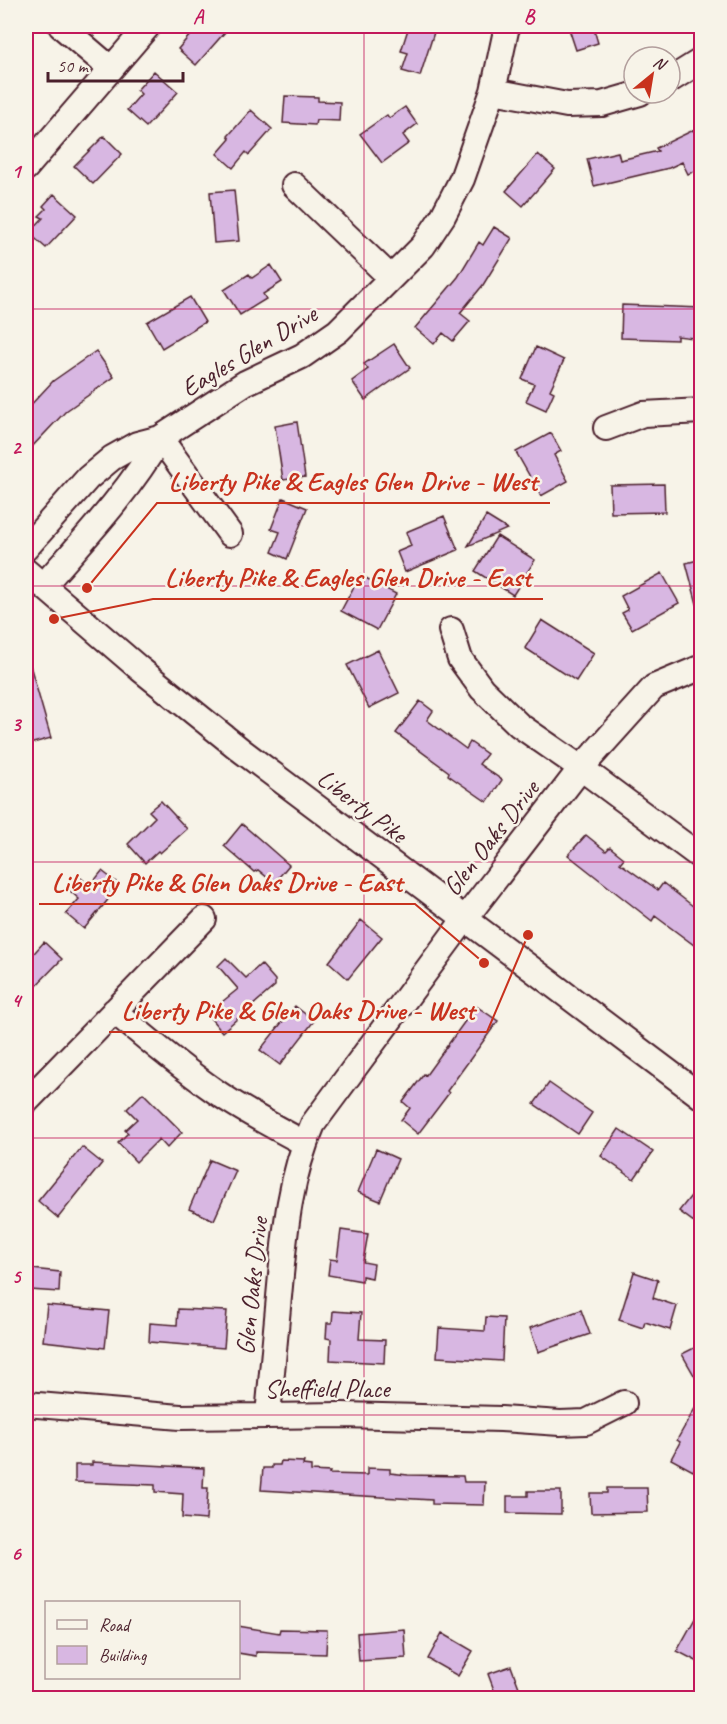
<svg xmlns="http://www.w3.org/2000/svg" width="727" height="1724" font-family="Caveat,sans-serif">
<style>
.building{fill:#d8b7e2;stroke:#4a1f2b;stroke-width:1.5}
.lines{fill:none;stroke-linecap:round;stroke-linejoin:round}
.minor-casing{stroke:#4a1f2b;stroke-width:28}
.minor{stroke:#f7f3e8;stroke-width:24}
.grid{fill:none;stroke:#c2185b;stroke-width:1.5;stroke-opacity:0.55}
.labels{text-anchor:middle;dominant-baseline:central;stroke-width:5;stroke-linejoin:round;paint-order:stroke}
.street-label{font-size:26px;fill:#4a1f2b;stroke:#f7f3e8}
.leader{fill:none;stroke:#c8321e;stroke-width:2}
.callout-dot{fill:#c8321e;stroke:#f7f3e8;stroke-width:2}
.callout-label{font-size:27px;text-anchor:middle;font-weight:bold;fill:#c8321e;stroke:#f7f3e8;stroke-width:5;stroke-linejoin:round;paint-order:stroke}
.neatline{fill:none;stroke:#c2185b;stroke-width:2}
.grid-label{font-size:20px;text-anchor:middle;font-weight:bold;fill:#c2185b}
</style>
<rect width="100%" height="100%" fill="#f7f3e8"/>
<filter id="ink" filterUnits="userSpaceOnUse"><feTurbulence type="fractalNoise" baseFrequency=".0167" numOctaves="2"/><feDisplacementMap in="SourceGraphic" scale="12" xChannelSelector="R" yChannelSelector="G"/><feConvolveMatrix kernelMatrix="1 2 1 2 8 2 1 2 1" color-interpolation-filters="sRGB"/></filter>
<g filter="url(#ink)">
<path class="building" d="M178,26h39l8,6 -29,33 -18,-16 12,-14z
M409,26h27l-16,50 -18,-5 6,-18 -7,-2z
M568,26h25l5,17 -22,7z
M154,71l24,21 -32,35 -19,-17 14,-16 -4,-4z
M285,96l33,1v4l22,1 -1,19 -23,-1 -1,5 -32,-2z
M405,107l12,17 -14,11 6,8 -27,20 -22,-29 27,-19 2,3z
M251,110l21,19 -23,26 -3,-3 -13,16 -16,-14 13,-15 -2,-3z
M702,126v42l-14,6 -6,-12 -13,6 -75,18 -7,-27 31,-7 2,8 38,-9 -2,-3z
M104,136l18,18 -29,30 -19,-18z
M538,154l17,15 -32,37 -17,-15z
M234,190l5,51 -25,2 -4,-51z
M54,194l23,21 -31,33 -17,-15 14,-15 -4,-2 7,-7 -3,-3z
M494,227l18,11 -29,47 -23,28 10,8 -17,20 -10,-8 -9,11 -19,-16 43,-51 21,-35 4,3z
M271,265l11,17 -19,12 3,5 -26,16 -16,-25 25,-16 3,4z
M190,297l15,25 -43,26 -15,-26z
M622,305l80,3v31l-25,-3v4l-56,-2z
M394,344l16,24 -45,32 -13,-19 16,-12 -4,-5z
M536,347l28,13 -14,30 4,2 -8,18 -20,-9 8,-17 -12,-5z
M96,351l18,26 -48,34 -40,42v-43l27,-29z
M297,422l8,55 -22,3 -8,-54z
M551,433l10,18 -7,4 14,26 -27,15 -25,-44z
M664,484l1,28 -54,1 -1,-28z
M283,498l24,10 -20,51 -15,-7 8,-20 -9,-3z
M444,516l14,34 -53,22 -8,-20 14,-6 -5,-14z
M486,516l21,13 -39,17z
M497,536l38,24 -22,35 -38,-24z
M702,559v44l-5,1 -11,-41z
M662,573l17,30 -47,26 -10,-16 6,-3 -7,-14z
M360,575l36,19 -19,36 -36,-19z
M542,620l52,33 -18,28 -51,-33z
M378,650l21,43 -30,15 -22,-43z
M26,665h4l21,73 -25,7z
M420,701l13,10 -6,9 39,29 4,-7 17,12 -8,10 23,16 -15,22 -39,-27 1,-3 -53,-39z
M161,801l26,28 -27,24 -2,-2 -13,12 -17,-19 27,-27 -6,-6z
M242,824l47,41 -15,18 -16,-13 -4,2 -30,-26z
M586,835l20,16 4,-4 14,11 -4,5 38,27 5,-7 39,30v38l-47,-35 -3,5 -84,-66z
M102,871l18,14 -36,44 -18,-15 13,-15 -9,-8 11,-13 9,8z
M361,920l21,17 -34,42 -19,-17z
M44,942l18,17 -36,37v-34z
M226,958l20,20 15,-14 14,16v6l-53,46 -15,-18 31,-25 -20,-23z
M295,1006l19,15 -34,44 -20,-15z
M476,1006l22,15 -51,70 2,2 -31,41 -17,-14 9,-12 -7,-6 21,-28 2,1z
M549,1083l43,30 -14,21 -44,-30z
M143,1093l39,39 -15,16 -8,-9 -23,23 -18,-19 10,-10 -3,-3 12,-11 -10,-10z
M619,1129l34,23 -19,27 -33,-23z
M82,1147l20,16 -44,55 -20,-17z
M376,1149l22,10 -18,42 -22,-9z
M210,1160l26,11 -22,49 -25,-11z
M702,1182v46l-23,-17z
M341,1230l27,4 -5,28 11,2 -2,14 -10,-2v5l-34,-6 2,-16 7,1z
M32,1269l28,3 -1,20 -29,-2z
M634,1272l24,8 -5,18 24,8 -7,24 -25,-8 -2,6 -24,-8z
M47,1305l62,6 -4,37 -62,-7z
M178,1309l49,2 -3,37 -75,-6 1,-19 27,2z
M581,1310l9,24 -52,18 -8,-24z
M333,1311l28,2 -2,26 26,1 -1,23 -54,-3 1,-21 -5,-1 1,-15h5z
M486,1317l18,1 -2,43 -65,-4 2,-29 46,3z
M702,1344v45l-20,-35z
M702,1396v59l-9,16 -22,-12 9,-17 -3,-2z
M281,1461l23,1 -1,3 8,1v5l19,1 -1,2 38,1v-7l23,1v4l18,2 55,1 1,6h21l-1,23 -52,-1v-4l-171,-10 2,-22h9v-3h8z
M92,1462l112,6 -1,20h5l-2,32 -24,-2 1,-24 -28,-2v-7l-80,-3v-17h17z
M607,1488h40l1,24 -57,1 -1,-20h17z
M528,1491h33v23l-54,-1v-17h21z
M702,1606v58l-25,-13z
M238,1626l41,7 1,-4 47,1 -1,24 -70,-2v4l-18,-3z
M404,1629l2,29 -47,3 -2,-28z
M442,1633l31,18 -15,25 -30,-17z
M511,1666l12,32h-26l-9,-24z"/>
<g class="lines">
<defs>
<path id="minor" d="M61,26l49,42
M670,80l32,-20
M493,91l74,14 35,-1 38,-11
M26,168l122,-142
M294,185l96,92
M606,428l37,-14 59,-3
M160,438l70,96
M26,548l62,-70 24,-20 25,-14 23,-6 85,-55 57,-27 36,-25 85,-85 20,-30 19,-37 31,-88 14,-65
M26,571l114,98 102,82 460,346
M43,586c41,-47 85,-93 117,-148
M451,630l9,29 22,30 37,36 62,43 121,90
M114,1011c32,27 64,54 98,78 29,21 61,37 92,54
M26,1102l178,-183
M26,1404l154,13 162,-2 159,4 59,4 26,-1 38,-19
M268,1415c4,-43 8,-86 12,-129 5,-56 10,-110 33,-162l151,-204 117,-152 73,-81 48,-20"/>
</defs>
<use href="#minor" class="minor-casing"/>
<use href="#minor" class="minor"/>
</g>
</g>
<path class="grid" d="M364,26v1672M26,309h676M26,586h676M26,862h676M26,1138h676M26,1415h676"/>
<g class="labels">
<g class="street-label">
<text transform="translate(249 351) rotate(-31)">Eagles Glen Drive</text>
<text transform="translate(362 806) rotate(37)">Liberty Pike</text>
<text transform="translate(491 838) rotate(-52)">Glen Oaks Drive</text>
<text transform="translate(252 1286) rotate(-84)">Glen Oaks Drive</text>
<text x="327" y="1388">Sheffield Place</text>
</g>
</g>
<path class="leader" d="M87 588L157 503H550M54 619L153 599H543M484 963L415 904H39M528 935L487 1032H109"/>
<g class="callout-dot">
<circle cx="87" cy="588" r="6"/>
<circle cx="54" cy="619" r="6"/>
<circle cx="484" cy="963" r="6"/>
<circle cx="528" cy="935" r="6"/>
</g>
<g class="callout-label">
<text x="353" y="490">Liberty Pike &amp; Eagles Glen Drive - West</text>
<text x="348" y="586">Liberty Pike &amp; Eagles Glen Drive - East</text>
<text x="227" y="891">Liberty Pike &amp; Glen Oaks Drive - East</text>
<text x="298" y="1019">Liberty Pike &amp; Glen Oaks Drive - West</text>
</g>
<rect width="727" height="1724" fill="none" stroke="#f7f3e8" stroke-width="66"/>
<rect x="45" y="1601" width="195" height="78" fill="#f7f3e8" stroke="#b29e9c" stroke-width="1.5"/>
<rect x="57" y="1620" width="30" height="9" fill="#f7f3e8" stroke="#b29e9c" stroke-width="1.5"/>
<text x="99" y="1631" font-size="18" fill="#4a1f2b">Road</text>
<rect x="57" y="1646" width="30" height="18" fill="#d8b7e2" stroke="#b29e9c" stroke-width="1.5"/>
<text x="99" y="1661" font-size="18" fill="#4a1f2b">Building</text>
<g transform="translate(652 75) rotate(30)"><circle r="28" fill="#f7f3e8" stroke="#b29e9c" stroke-width="1.5"/>
<path d="M0-4.5L10 22L0 15L-10 22Z" fill="#c8321e"/>
<text y="-9" font-size="16" font-weight="bold" text-anchor="middle" fill="#4a1f2b">N</text>
</g>
<path d="M48 72v9h135v-9" fill="none" stroke="#4a1f2b" stroke-width="3"/>
<text x="57" y="72" font-size="18" fill="#4a1f2b" stroke="#f7f3e8" stroke-width="4.5" paint-order="stroke">50 m</text>
<rect x="33" y="33" width="661" height="1658" class="neatline"/>
<g class="grid-label">
<text x="198" y="23">A</text>
<text x="529" y="23">B</text>
<text x="16" y="178">1</text>
<text x="16" y="454">2</text>
<text x="16" y="731">3</text>
<text x="16" y="1007">4</text>
<text x="16" y="1283">5</text>
<text x="16" y="1560">6</text>
</g>
</svg>
